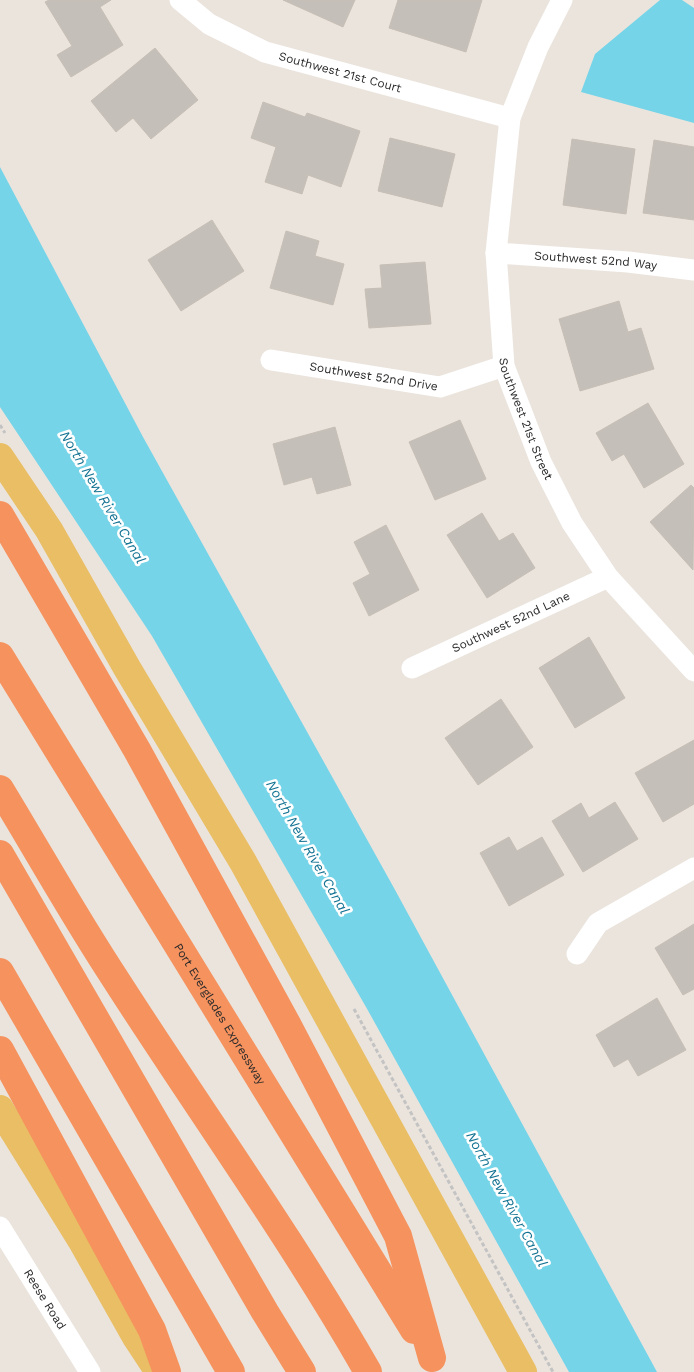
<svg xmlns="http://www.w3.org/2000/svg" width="694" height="1372" font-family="'Work Sans',sans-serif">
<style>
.water{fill:#75d4e8}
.building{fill:#c4bfb8;stroke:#c7bfb6}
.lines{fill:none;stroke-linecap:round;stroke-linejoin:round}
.path{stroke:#c3c3c3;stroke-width:3;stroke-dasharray:4 2.5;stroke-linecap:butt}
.minor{stroke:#fff;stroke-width:21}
.primary{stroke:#e9be64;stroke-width:28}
.motorway{stroke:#f5925e;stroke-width:28}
.labels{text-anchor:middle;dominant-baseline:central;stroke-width:5;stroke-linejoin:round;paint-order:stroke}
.street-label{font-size:12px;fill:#2a2a2a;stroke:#fff}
.water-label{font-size:14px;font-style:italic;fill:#147393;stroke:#fff}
</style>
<rect width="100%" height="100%" fill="#ebe4dd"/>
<path class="water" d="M660,0h22l12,8v115l-113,-31 14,-38z
M0,167l143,270 251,451 263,484h-88l-203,-365 -214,-371 -152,-229z"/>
<path class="building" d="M49,0h62l-11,7 23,38 -52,32 -14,-22 15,-9 -27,-44z
M283,0h72l-12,27z
M398,0h84l-16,52 -77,-24z
M155,48l43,52 -47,39 -18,-21 -17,14 -25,-31z
M263,102l42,15 2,-4 53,18 -19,56 -33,-12 -6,19 -37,-12 11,-35 -25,-9z
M390,138l65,16 -13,53 -64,-16z
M572,139l63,10 -9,65 -63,-9z
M654,140l40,7v73l-51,-7z
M212,220l32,51 -63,40 -33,-51z
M286,231l33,10 -4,15 29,8 -11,41 -63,-17z
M425,262l6,62 -62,4 -4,-39 17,-1 -2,-23z
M619,301l9,31 13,-4 13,41 -74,22 -21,-72z
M648,403l36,61 -40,24 -20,-34 -12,7 -16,-28z
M460,420l26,59 -51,21 -26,-58z
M335,427l16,58 -34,9 -5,-17 -28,8 -11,-41z
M691,485l3,3 -1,82 -43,-48z
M482,513l17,28 14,-8 22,35 -48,30 -40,-63z
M386,525l33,65 -50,26 -16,-33 17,-9 -16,-32z
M589,637l36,61 -50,30 -36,-60z
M501,699l32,48 -55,38 -33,-47z
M694,740v64l-31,18 -28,-49z
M615,802l23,37 -55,33 -31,-51 29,-18 8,15z
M509,837l8,14 25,-14 22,38 -55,31 -29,-53z
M694,924v65l-11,6 -28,-47z
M657,998l29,52 -48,26 -10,-17 -14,8 -18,-32z"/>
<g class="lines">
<path class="path" d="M0,425l5,8
M354,1009l199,363"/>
<g class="minor">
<path id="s1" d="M180,0l29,24 56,28 245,66"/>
<path id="s2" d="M562,0l-24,47 -28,71 -14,135 8,113 37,96 31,61 36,54 86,94"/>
<path id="s3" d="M496,253l132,9 66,8"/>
<path id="s4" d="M271,360l169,27 64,-21"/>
<path id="s5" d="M412,668l196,-91"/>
<path d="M577,954l21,-31 96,-55"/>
<path id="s6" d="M0,1227l90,145"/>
</g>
<path class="primary" d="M0,457l49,73 78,138 116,194 280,510
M0,1109l83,134 53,94 23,35"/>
<g class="motorway">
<path d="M0,515l137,235 150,274 111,212 34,122"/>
<path id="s7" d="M0,656l414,674"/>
<path d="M0,789c39,64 75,129 116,191 84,131 175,257 252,392"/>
<path d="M0,854l265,458 37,60"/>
<path d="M0,972l231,400"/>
<path d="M0,1050l152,280 15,42"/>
</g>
</g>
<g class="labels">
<g class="street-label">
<text stroke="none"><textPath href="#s1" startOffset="178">Southwest 21st Court</textPath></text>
<text stroke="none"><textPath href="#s3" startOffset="100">Southwest 52nd Way</textPath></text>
<text stroke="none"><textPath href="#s4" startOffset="104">Southwest 52nd Drive</textPath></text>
<text stroke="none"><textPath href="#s2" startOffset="435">Southwest 21st Street</textPath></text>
<text stroke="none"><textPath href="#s5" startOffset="109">Southwest 52nd Lane</textPath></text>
<text stroke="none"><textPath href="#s7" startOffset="420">Port Everglades Expressway</textPath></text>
<text stroke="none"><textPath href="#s6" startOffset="85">Reese Road</textPath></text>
</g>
<g class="water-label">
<text transform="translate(103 497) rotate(59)">North New River Canal</text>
<text transform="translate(308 847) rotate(60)">North New River Canal</text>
<text transform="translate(507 1199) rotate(61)">North New River Canal</text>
</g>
</g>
</svg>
